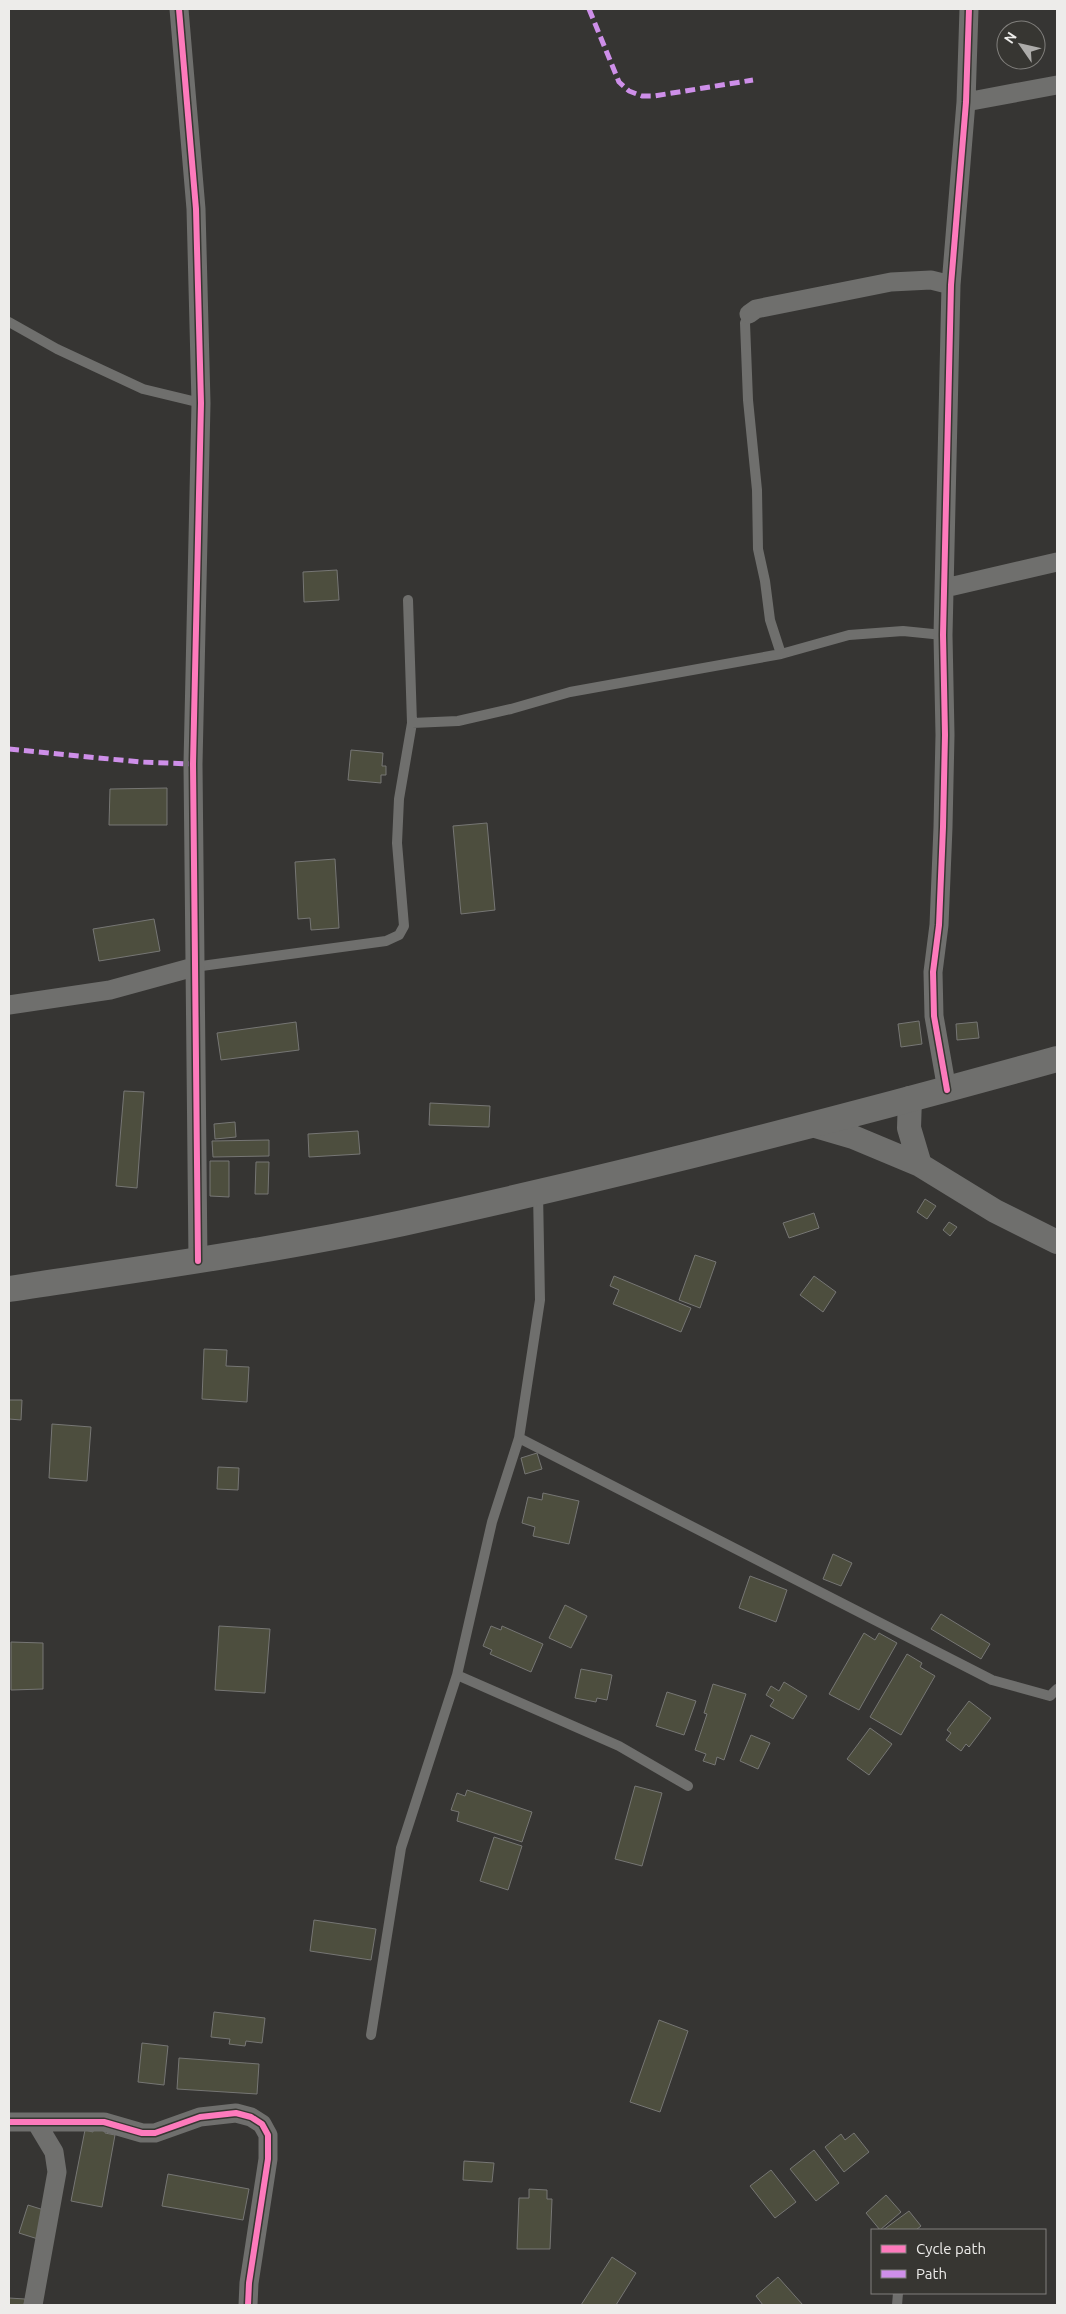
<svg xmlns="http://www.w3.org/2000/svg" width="1066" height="2314" font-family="Ubuntu,sans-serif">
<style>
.building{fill:#4d4e3e;stroke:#767674}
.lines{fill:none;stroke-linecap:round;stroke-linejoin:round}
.service{stroke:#6f6f6d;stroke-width:10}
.minor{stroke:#6f6f6d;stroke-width:19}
.tertiary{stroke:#6f6f6d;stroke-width:24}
.secondary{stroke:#6f6f6d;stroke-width:26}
.quiet{stroke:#ce8fe9;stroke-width:5;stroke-dasharray:10 5;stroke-linecap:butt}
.cycleway-casing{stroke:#373632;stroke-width:9}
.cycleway{stroke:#fd7abc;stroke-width:6}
</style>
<rect width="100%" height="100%" fill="#363533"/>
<path class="building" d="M337,570l2,30 -35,2 -1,-30z
M351,750l32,3 -1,13h4v9h-5v8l-33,-3z
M167,788v37h-58l1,-36z
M487,823l8,87 -34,4 -8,-88z
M335,859l4,69 -28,2 -1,-12 -12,1 -3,-57z
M154,919l6,32 -61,10 -6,-32z
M919,1021l3,23 -21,3 -3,-23z
M296,1022l3,28 -78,10 -4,-27z
M977,1022l2,16 -22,2 -1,-16z
M124,1091l20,1 -7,96 -21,-2z
M430,1103l60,3 -1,21 -60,-2z
M235,1122l1,15 -21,2 -1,-15z
M358,1131l2,23 -51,3 -1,-23z
M269,1140v16l-56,1 -1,-16z
M210,1161h19v36l-19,-1z
M256,1162h13l-1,32h-13z
M925,1199l11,7 -9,13 -10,-7z
M814,1213l5,15 -30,10 -6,-15z
M949,1222l8,5 -7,9 -7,-6z
M695,1255l21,7 -16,46 -21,-8z
M614,1276l77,32 -10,24 -68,-28 6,-14 -9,-4z
M814,1276l22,16 -13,20 -23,-17z
M204,1349l23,1 -1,16 23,1 -2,35 -45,-3z
M9,1400h13l-1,20 -12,-1z
M52,1424l39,3 -4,54 -38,-3z
M537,1453l5,16 -17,5 -4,-16z
M218,1467l21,1 -1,22 -21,-1z
M543,1493l36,8 -10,43 -36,-8 2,-9 -13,-4 6,-26 14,3z
M833,1554l19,9 -11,23 -18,-7z
M750,1576l37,14 -11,32 -37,-14z
M565,1605l22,11 -16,32 -22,-10z
M941,1614l49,30 -9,15 -50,-30z
M219,1626l51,3 -5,64 -50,-3z
M491,1626l10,4 1,-4 41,18 -12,28 -41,-18 2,-4 -9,-4z
M864,1633l11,7 4,-7 18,10 -38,67 -30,-16z
M11,1642l32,1v46l-32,1z
M907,1654l15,9 -2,4 15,9 -34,59 -31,-18z
M581,1669l31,6 -5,25 -10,-2 -1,4 -21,-4z
M784,1682l23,14 -14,23 -23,-13 4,-6 -8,-5 5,-9 8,5z
M713,1684l33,10 -22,66 -7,-3 -2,8 -12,-4 3,-7 -11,-4 12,-36 -3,-1z
M667,1692l29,9 -12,34 -28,-9z
M969,1701l22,17 -22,29 -3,-3 -5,7 -15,-11 5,-7 -4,-3z
M870,1728l22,16 -23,31 -22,-16z
M751,1735l19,8 -12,26 -18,-8z
M635,1786l27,7 -20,73 -27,-7z
M467,1790l65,22 -10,30 -65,-21 2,-9 -8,-2 6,-17 8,3z
M494,1837l28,9 -14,44 -28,-9z
M314,1920l62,9 -5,31 -61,-9z
M214,2012l51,6 -3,25 -16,-2 -1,5 -16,-2 1,-5 -19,-2z
M659,2020l29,11 -28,81 -30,-10z
M142,2043l26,3 -4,39 -26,-3z
M179,2058l80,6 -2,30 -80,-5z
M94,2123l12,2 -1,8 10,2 -13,72 -31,-6 14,-71 8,2z
M854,2133l15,19 -25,20 -19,-25 16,-13 4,6z
M814,2150l25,33 -23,18 -26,-32z
M464,2161l30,2 -2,19 -29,-2z
M771,2170l25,32 -21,16 -25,-32z
M168,2174l81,15 -6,31 -81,-14z
M529,2189l18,1v9h5l-2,50h-33l2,-51h10z
M886,2195l15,17 -21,18 -14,-17z
M28,2205l19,6 -9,28 -19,-6z
M909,2211l12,15 -5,4h-33z
M612,2257l24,16 -20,32h-35z
M778,2277l25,28h-40l-7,-9z
M9,2298l16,1 -1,6h-15z"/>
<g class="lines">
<path class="service" d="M749,314l-4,9 3,77 9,90 1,59 7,32 5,39 11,34
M9,322l48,27 86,40 58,14
M408,600l4,123
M194,967l192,-26 13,-6 5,-9 -7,-83 2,-44 13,-76 46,-2 53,-12 59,-17 211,-38 68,-19 54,-4 40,4
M519,1438l473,242 58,16 7,-7
M457,1675l162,71 69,40
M371,2035l30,-187 56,-173 35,-153 27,-84 21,-138 -2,-108
M897,2305l1,-12"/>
<path class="minor" d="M179,9l17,200 5,194 -8,361 5,497
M966,102l91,-17
M749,314l7,-5 135,-27 40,-2 20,5
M945,588l112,-26
M9,1005l101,-15 84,-23
M947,1090l-13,-74 -1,-44 6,-47 4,-98 2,-92 -2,-100 8,-350 15,-183 3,-93
M9,2122h95l38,11h13l45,-16 36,-4 15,4 11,7 6,11v24l-19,124 -1,22
M33,2305l24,-133 -3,-20 -18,-30"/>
<path class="tertiary" d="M910,1098l-1,30 11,37
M812,1125l41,12 67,28 75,46 62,31"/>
<path class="secondary" d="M9,1289c131,-20 263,-38 394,-66 220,-48 438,-104 654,-164"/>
<path class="quiet" d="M589,9l30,73 10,9 13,5h12l99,-16
M9,749l131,13 53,2"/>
<defs>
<path id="cycleway" d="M179,9l17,200 5,194 -8,361 5,497
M947,1090l-13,-74 -1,-44 6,-47 4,-98 2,-92 -2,-100 8,-350 15,-183 3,-93
M9,2122h95l38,11h13l45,-16 36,-4 15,4 11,7 6,11v24l-19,124 -1,22"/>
</defs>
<use href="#cycleway" class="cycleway-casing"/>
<use href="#cycleway" class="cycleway"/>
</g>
<rect width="1066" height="2314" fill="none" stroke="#edecea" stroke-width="20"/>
<rect x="871" y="2229" width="175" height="65" fill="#373632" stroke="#807f7c"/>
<rect x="881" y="2245" width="25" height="8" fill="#fd7abc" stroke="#807f7c"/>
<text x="916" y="2254" font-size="15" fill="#edecea">Cycle path</text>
<rect x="881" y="2270" width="25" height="8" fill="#ce8fe9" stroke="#807f7c"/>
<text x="916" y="2279" font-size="15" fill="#edecea">Path</text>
<g transform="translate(1021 45) rotate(304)"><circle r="24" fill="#373632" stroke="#807f7c"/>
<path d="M0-4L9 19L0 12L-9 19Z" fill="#adacaa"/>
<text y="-8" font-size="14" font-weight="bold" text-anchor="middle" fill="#edecea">N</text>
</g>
</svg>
